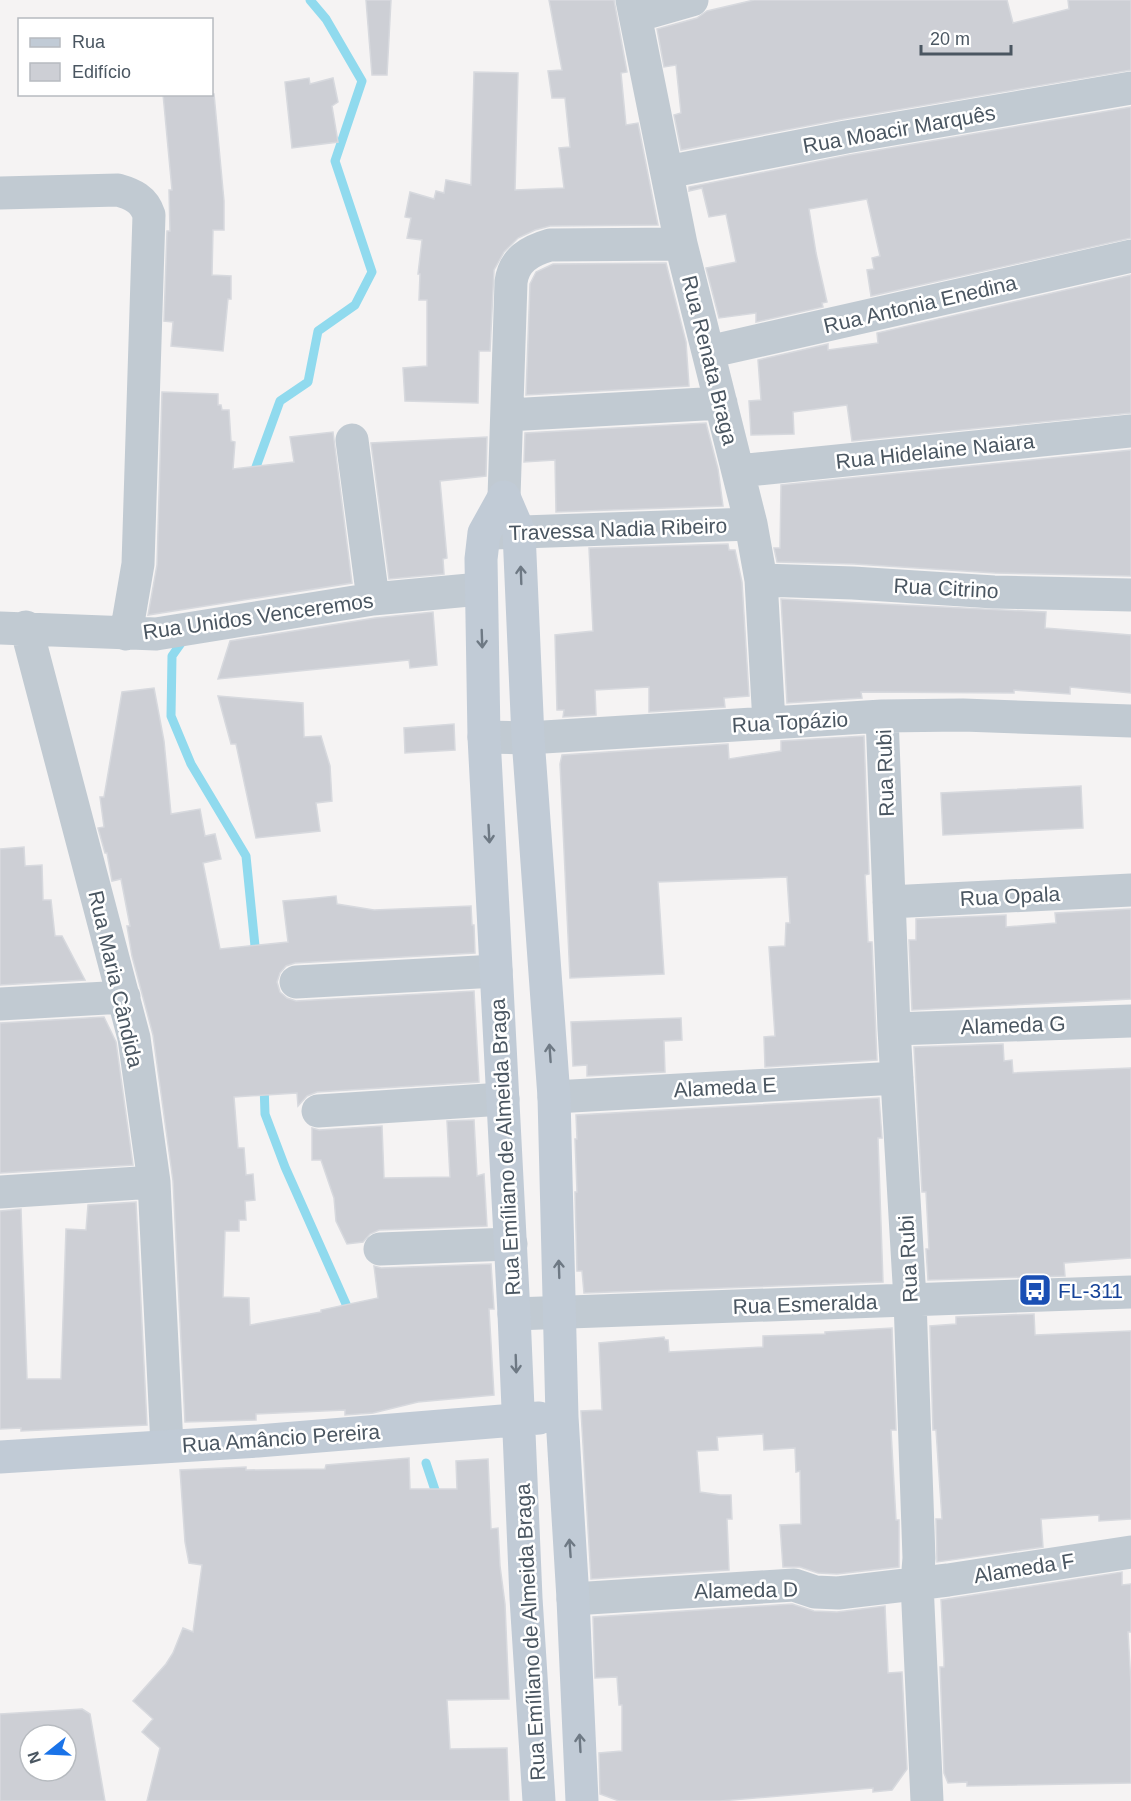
<svg xmlns="http://www.w3.org/2000/svg" width="1131" height="1801" font-family="Helvetica,sans-serif">
<style>
.lines{fill:none;stroke-linecap:round;stroke-linejoin:round}
.stream{stroke:#90daee;stroke-width:9}
.building{fill:#cdcfd5;stroke:#d7d9de;stroke-width:1.5;fill-rule:evenodd}
.street{stroke:#c1cad2;stroke-width:33}
.secondary{stroke:#c1cbd6;stroke-width:33}
.oneway{stroke:#6e7984}
.labels{text-anchor:middle;dominant-baseline:central;stroke-width:5;stroke-linejoin:round;paint-order:stroke}
.street-label{font-size:21px;fill:#4a5661;stroke:#fff}
.transit-label{font-size:21px;fill:#164399;stroke:#fff;text-anchor:start}
</style>
<rect width="100%" height="100%" fill="#f5f3f3"/>
<g class="lines">
<path class="stream" d="M252,478l28,-77 28,-19 10,-51 37,-26 17,-33 -37,-111 27,-80 -36,-62 -16,-19
M184,639l-12,17 -1,60 20,48 55,92 10,100
M264,1084l1,30 20,53 65,146
M426,1463l12,36"/>
</g>
<path class="building" d="M366,0h25l-4,75h-15z
M549,0h65l13,72 -6,1 5,52 12,-2 20,102 -108,1 -15,4 -17,8 -14,14 -10,18 -4,81h-11l-1,52 -73,-2 -2,-33 24,-2v-66h-8l1,-26h-2l4,-34 -15,-2 4,-20 -6,-1 5,-25 24,7 2,-8 8,2 2,-13 25,5 3,-113 44,1 -3,117 49,-2 -5,-40 11,-1 -5,-49h-13l-4,-27 14,-1z
M754,0h253l6,23 56,-14 -1,-9h63v70l-288,49 -162,31 -7,-35 7,-2 -5,-48 -12,2 -7,-38 40,-11 10,-7z
M309,78l1,6 23,-6 5,24 -6,4 6,36 -46,6 -7,-66z
M163,94h51l10,107v29h-11l-1,45 19,1v23h-3l-5,52 -52,-5 2,-24 -9,-1 3,-90h3l-1,-41h3z
M1131,107v131l-260,58 -4,-26 7,-1 -2,-11 8,-2 -13,-57 -58,10 7,44 11,49 -5,1 1,4 -67,15v-9l-37,5 -13,-50 30,-6 -10,-48 -17,3 -7,-29 -13,3v-4l160,-32z
M666,263l20,79 3,44 -163,9 4,-111 6,-12 17,-8z
M1131,275v138l-279,28 -5,-36 -54,7 1,22 -43,1 -2,-34 12,-1 -3,-40 70,-16v6l50,-7 -1,-10z
M162,392l56,2v11h3l1,5h7l2,31 4,1 -2,27 61,-7 -4,-25 43,-5 19,151 -204,32 9,-50z
M706,423l12,46 5,37 -167,6 -1,-52 -31,2 1,-29z
M487,437l-1,39 -46,5 7,77 -4,1 1,15 -55,5 -18,-136z
M1131,450v126l-136,-3 -141,-9 -77,-2 -3,-14h6l1,-63z
M728,544l1,6h6l7,32 7,114 -25,2 1,9 -76,5v-25l-54,3 1,25 -33,2 1,-7h-7l-2,-75 38,-4 -4,-83z
M781,599l265,13 -1,16 86,7v58l-61,-6v7l-56,-4v3l-153,-1 1,6 -75,5z
M433,612l4,53 -27,3 -1,-8 -191,19 12,-38 145,-23z
M154,688l10,53 7,73 29,-5 5,27 10,-2 6,25 -18,4 17,86 68,-7 -5,-41 24,-2 29,-3 1,8 37,6 97,-4 1,19h2l1,28 -180,10 -9,3 -6,7 -3,9 3,10 7,6 9,3 178,-10 5,91 -162,10 -10,4 -9,10 -1,-13 -63,4 4,51h6l2,27 7,-1 2,26 -10,1 1,19h-7v11h-14l-2,66 26,1 1,27 71,-13v-2l57,-12 -4,-32 7,2 110,-4 3,45h-5l5,86 -76,7 -45,11 -28,2v-5l-89,4v6l-71,2 -12,-241 -20,-146 -21,-79 -5,-30h3l-9,-47 -9,2 -5,-28h-2l-7,-25 6,-1 -4,-30h4l18,-105z
M218,696l85,7 1,34 17,-1 9,30 2,35 -16,2 4,28 -64,7 -20,-94h-5z
M454,724l1,26 -50,3 -1,-25z
M864,736l5,138 -4,1 3,67h4l5,118 -112,7 -1,-30 11,-1 -6,-89 16,-1 1,-23h4l-3,-46 -129,5 6,92 -94,4 -10,-214 2,-9 166,-11 1,15 52,-8v-10z
M1081,786l2,42 -140,7 -2,-42z
M24,847l1,19 17,-1 1,35h8l4,36h7l23,44 -85,5v-136z
M1131,909v90l-219,11 -3,-70h7v-21l90,-4v12l50,-4 -1,-10z
M104,1017l12,25 17,123 -133,8v-150z
M681,1018l1,22 -18,1 1,31 -78,4v-11l-14,1 -2,-44z
M1003,1044l1,17 8,-1 1,13 118,-5v190l-67,5 1,13 -137,4 -2,-31h3l-3,-57h-4l-8,-145z
M879,1098l3,40h-4l5,144 -299,11 -2,-22h-5l-2,-79h2l-2,-53h2l-1,-24z
M474,1120l3,56 7,-2 3,52 -108,4 -9,4 -7,8 -16,2 -11,-23 -2,-23 -13,-38h-9v-32l7,2 63,-4 2,52 66,-1 -3,-56z
M136,1202l11,223 -126,6v-3l-21,1v-218l21,-2 6,170h34l5,-150 20,1 2,-25z
M1034,1314l1,21 96,-4v188l-32,2v-6l-58,4 2,28 -106,15 -1,-43h6l-6,-89h-3l-3,-104 26,-2v-7z
M892,1328l4,102h-5l5,90h3v47l-62,7 -19,-1 -18,-6h-17l-3,-42 21,-1 -1,-53 -4,1 -1,-24 -31,2 -1,-16 -46,3 1,13 -21,1 3,41 20,3h11l1,24h-5l2,51 -138,9 -10,-168 21,-1 -3,-67 65,-6 1,3h3l1,12 94,-5v-11l62,-2v-2z
M409,1458l1,31h47l-1,-28 32,-2 3,70 7,-1 2,38 5,38 4,95 -62,1 3,49 57,-1 2,53h-362l13,-53 -18,-16 11,-13 -20,-18 33,-37 7,-11 10,-25 10,4 9,-67 -13,-2 -4,-21 -5,-72 66,-3v3l79,-1 1,-4z
M1122,1572v13l9,-1v48h-3l3,52v99l-164,3v-4l-19,1 -4,-10 -4,-106h4v-8l-3,-59z
M792,1604l22,7 23,1 48,-6 3,67 14,-1 5,97 -15,21 -19,2v-4l-153,13h-101l-19,-7 -1,-41 23,-2v-46h-3l-2,-28 -22,1 -2,-61z
M82,1709l8,5 15,87h-105v-87zM30,1735h36v36h-36z"/>
<g class="lines">
<path class="street" d="M632,0l49,244 70,280 10,56 8,143
M636,16l56,-16
M667,172l179,-35 285,-49
M0,193l118,-3c14,4 26,9 31,25l-11,349 -12,70
M708,352l423,-96
M507,415l214,-12
M352,440l21,159
M738,471l393,-40
M504,497l7,-215c3,-22 18,-31 39,-37l131,-1
M492,533l259,-9
M761,580l92,3 141,9 137,3
M26,627l108,411 20,144 13,264
M0,628l156,6 217,-35 107,-10
M882,716l12,313 16,271 9,258 -2,25 10,218
M484,737l44,1 354,-22 81,-1 168,6
M889,902l242,-12
M296,982l200,-11
M0,1004l124,-7
M894,1029l237,-8
M554,1097l343,-19
M318,1111l185,-12
M0,1192l154,-10
M380,1249l131,-5
M514,1314l617,-22
M573,1599l221,-14 21,7 23,1 110,-13 183,-28"/>
<path class="secondary" d="M504,497l-20,36 -3,26 3,178 30,577 12,284 13,203
M504,497l15,35 9,206 26,359 8,320 11,182 9,202
M0,1457l258,-16 281,-23"/>
</g>
<defs><path id="oneway-shaft" d="M-6 0H5M1.5-3L5.5 0L1.5 3" fill="none" stroke-width="1.6" stroke-linecap="round" stroke-linejoin="round" transform="scale(1.5)"/></defs>
<g class="oneway">
<use href="#oneway-shaft" transform="translate(521 575) rotate(-92)"/>
<use href="#oneway-shaft" transform="translate(482 639) rotate(88)"/>
<use href="#oneway-shaft" transform="translate(489 834) rotate(87)"/>
<use href="#oneway-shaft" transform="translate(550 1053) rotate(-94)"/>
<use href="#oneway-shaft" transform="translate(559 1269) rotate(-92)"/>
<use href="#oneway-shaft" transform="translate(516 1364) rotate(88)"/>
<use href="#oneway-shaft" transform="translate(570 1548) rotate(-94)"/>
<use href="#oneway-shaft" transform="translate(580 1743) rotate(-93)"/>
</g>
<defs>
<symbol id="bus-square" viewBox="-11 -11 22 22"><rect x="-9" y="-9" width="18" height="18" rx="4" fill="#1a4fb4" stroke="#fff"/><path d="M-5-6H5V4H4V6H2V4H-2V6H-4V4H-5ZM-3.5-4V0h7V-4ZM-3.5 1.2v1.5H-2V1.2ZM2 1.2v1.5H3.5V1.2Z" fill="#fff"/></symbol>
</defs>
<g fill-rule="evenodd">
<use href="#bus-square" x="1016" y="1271" width="38" height="38"/>
</g>
<g class="labels">
<g class="street-label">
<text transform="translate(899 129) rotate(-10)">Rua Moacir Marquês</text>
<text transform="translate(920 304) rotate(-13)">Rua Antonia Enedina</text>
<text transform="translate(710 360) rotate(76)">Rua Renata Braga</text>
<text transform="translate(935 451) rotate(-6)">Rua Hidelaine Naiara</text>
<text transform="translate(618 529) rotate(-2)">Travessa Nadia Ribeiro</text>
<text transform="translate(946 588) rotate(3)">Rua Citrino</text>
<text transform="translate(258 616) rotate(-8)">Rua Unidos Venceremos</text>
<text transform="translate(790 722) rotate(-3)">Rua Topázio</text>
<text transform="translate(885 773) rotate(-92)">Rua Rubi</text>
<text transform="translate(1010 896) rotate(-3)">Rua Opala</text>
<text transform="translate(116 979) rotate(77)">Rua Maria Cândida</text>
<text transform="translate(1013 1025) rotate(-2)">Alameda G</text>
<text transform="translate(725 1087) rotate(-3)">Alameda E</text>
<text transform="translate(505 1147) rotate(-93)">Rua Emíliano de Almeida Braga</text>
<text transform="translate(908 1259) rotate(-93)">Rua Rubi</text>
<text transform="translate(805 1304) rotate(-2)">Rua Esmeralda</text>
<text transform="translate(281 1438) rotate(-4)">Rua Amâncio Pereira</text>
<text transform="translate(1024 1568) rotate(-9)">Alameda F</text>
<text transform="translate(746 1590) rotate(-1)">Alameda D</text>
<text transform="translate(530 1632) rotate(-93)">Rua Emíliano de Almeida Braga</text>
</g>
<g class="transit-label">
<text x="1058" y="1290">FL-311</text>
</g>
</g>
<rect x="18" y="18" width="195" height="78" fill="#ffffff" stroke="#b7bbc0" stroke-width="1.5"/>
<rect x="30" y="38" width="30" height="9" fill="#c1cbd6" stroke="#b7bbc0" stroke-width="1.5"/>
<text x="72" y="48" font-size="18" fill="#4a5661">Rua</text>
<rect x="30" y="63" width="30" height="18" fill="#cdcfd5" stroke="#b7bbc0" stroke-width="1.5"/>
<text x="72" y="78" font-size="18" fill="#4a5661">Edifício</text>
<g transform="translate(48 1753) rotate(252)"><circle r="28" fill="#ffffff" stroke="#b7bbc0" stroke-width="1.5"/>
<path d="M0-4.5L10 22L0 15L-10 22Z" fill="#1a73e8"/>
<text y="-9" font-size="16" font-weight="bold" text-anchor="middle" fill="#4a5661">N</text>
</g>
<path d="M921 45v9h90v-9" fill="none" stroke="#4a5661" stroke-width="3"/>
<text x="930" y="45" font-size="18" fill="#4a5661" stroke="#ffffff" stroke-width="4.5" paint-order="stroke">20 m</text>
</svg>
